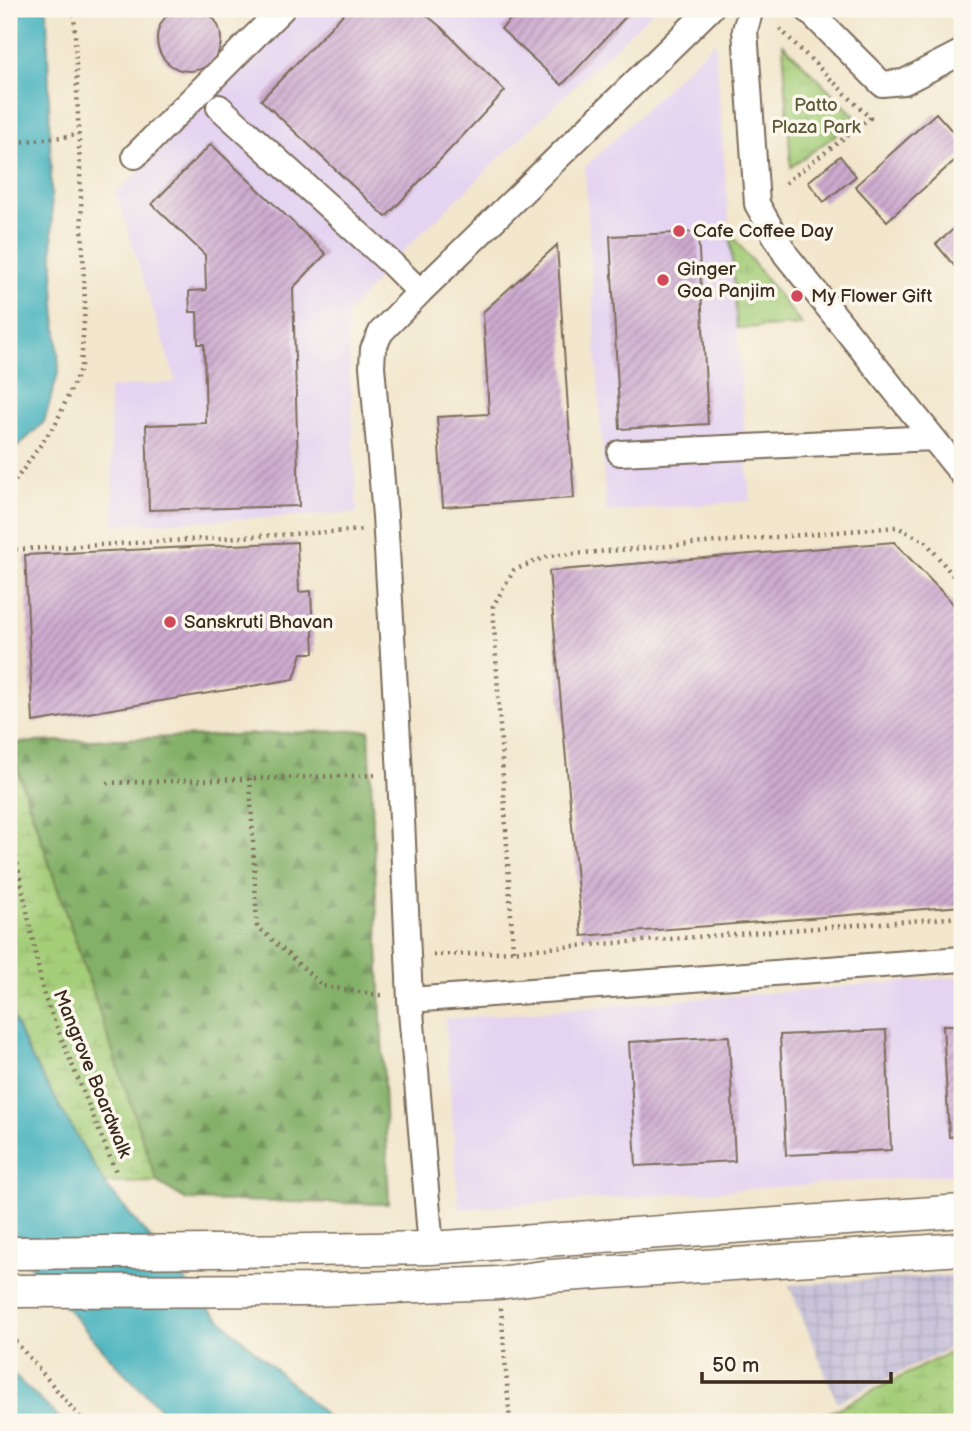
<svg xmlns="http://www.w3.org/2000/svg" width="971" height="1431" font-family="'Balsamiq Sans',sans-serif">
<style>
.built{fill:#e4d3f1}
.industrial{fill:url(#industrial-grid)}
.grass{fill:url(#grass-tufts);stroke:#707c4c;stroke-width:2}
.forest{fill:url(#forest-firs);stroke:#606e44;stroke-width:2}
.wetland{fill:url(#wetland-marsh);stroke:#707c4c;stroke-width:2}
.water{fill:#42b1bd;stroke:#3e6e6e;stroke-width:2}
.building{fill:url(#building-hatch)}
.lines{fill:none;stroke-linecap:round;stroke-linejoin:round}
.minor-casing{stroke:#7b6c5b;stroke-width:28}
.major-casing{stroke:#7b6c5b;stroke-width:35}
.path{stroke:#7b6c5b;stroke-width:4.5;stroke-dasharray:2 5;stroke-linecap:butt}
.minor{stroke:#fff;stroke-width:24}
.major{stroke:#fff;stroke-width:32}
.poi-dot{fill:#d1495b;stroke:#fbf7ec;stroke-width:2.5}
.labels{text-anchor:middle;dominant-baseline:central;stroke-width:7;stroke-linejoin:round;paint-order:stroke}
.park-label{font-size:19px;fill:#5b5b39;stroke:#fbf7ec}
.poi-label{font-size:19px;fill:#3b2a1e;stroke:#fbf7ec;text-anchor:start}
.street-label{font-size:19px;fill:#3b2a1e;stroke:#fbf7ec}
</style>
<defs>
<pattern id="industrial-grid" width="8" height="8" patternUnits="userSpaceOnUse" patternTransform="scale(1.75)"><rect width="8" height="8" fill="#c6c0d9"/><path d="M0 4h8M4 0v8" fill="none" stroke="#aba5ba"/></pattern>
<pattern id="grass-tufts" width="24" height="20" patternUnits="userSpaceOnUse" patternTransform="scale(1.75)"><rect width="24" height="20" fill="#a5ce79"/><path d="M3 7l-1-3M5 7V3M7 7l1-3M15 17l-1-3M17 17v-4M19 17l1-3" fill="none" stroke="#8fb168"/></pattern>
<pattern id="forest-firs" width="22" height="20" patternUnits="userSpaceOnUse" patternTransform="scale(1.75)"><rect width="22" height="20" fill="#84b169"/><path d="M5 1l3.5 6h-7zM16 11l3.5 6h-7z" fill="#6d9056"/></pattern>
<pattern id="wetland-marsh" width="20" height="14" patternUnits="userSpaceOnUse" patternTransform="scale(1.75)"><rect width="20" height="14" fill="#a5ce79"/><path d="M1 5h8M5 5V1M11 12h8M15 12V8" fill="none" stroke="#8fb168"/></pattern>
<pattern id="building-hatch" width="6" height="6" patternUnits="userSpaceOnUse" patternTransform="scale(1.75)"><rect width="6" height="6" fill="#cdaad0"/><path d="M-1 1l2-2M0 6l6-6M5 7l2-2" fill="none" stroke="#a88ba8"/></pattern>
</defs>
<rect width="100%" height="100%" fill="#fbf7ec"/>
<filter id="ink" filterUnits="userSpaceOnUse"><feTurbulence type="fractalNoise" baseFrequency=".0143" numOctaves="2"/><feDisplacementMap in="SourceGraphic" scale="14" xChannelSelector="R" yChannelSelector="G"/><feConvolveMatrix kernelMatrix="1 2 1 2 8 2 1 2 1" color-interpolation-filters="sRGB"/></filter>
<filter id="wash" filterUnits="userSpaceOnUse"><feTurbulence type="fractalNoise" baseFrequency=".00686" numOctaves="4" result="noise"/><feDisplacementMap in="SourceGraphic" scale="28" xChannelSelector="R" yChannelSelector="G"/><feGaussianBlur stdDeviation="1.57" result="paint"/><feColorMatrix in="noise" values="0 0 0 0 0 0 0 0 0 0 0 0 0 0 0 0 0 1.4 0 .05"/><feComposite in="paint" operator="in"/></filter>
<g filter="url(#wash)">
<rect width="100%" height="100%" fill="#f2e6cc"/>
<path class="built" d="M300,9h355l-248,238 -60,67 10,199 -243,12 -5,-137 67,-6 -60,-189 111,-109z
M715,41l35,460 -144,11 -21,-345z
M962,977v197l-503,35 -14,-190z"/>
<path class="industrial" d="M962,1275v68l-125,59 -48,-117z"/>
<path class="grass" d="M783,44l75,75 -67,48z
M730,233l72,92 -65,3z"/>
<path class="forest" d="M369,730l20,474 -202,-4 -30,-18 -148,-439z"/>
<path class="wetland" d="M9,746l148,436 -53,1 -75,-129 -20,-46z
M962,1346v76h-151z"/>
<path class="water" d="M9,9h38l6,259 6,102 -15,52 -35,33z
M9,1008l20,46 75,129 103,124 126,115h-160l-59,-60 -105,-120z
M9,1372h1l54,50h-55z"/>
<g id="blocks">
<path class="building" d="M157 39a32 32 0 1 1 64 0a32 32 0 1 1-64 0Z
M348,9h71l22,18 64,64 -119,126 -125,-117z
M520,9h113l-71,76 -61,-56z
M936,113l26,29v12l-75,67 -32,-35z
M211,144l115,110 -33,34 6,218 -150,4 -3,-85 60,-2 -2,-79h-6l-1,-32h-7l-1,-21 17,-1 -1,-35 -53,-51z
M840,156l16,20 -32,26 -16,-20z
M962,222v53l-26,-31z
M698,232l10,192 -88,5 -10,-193z
M557,245l17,253 -131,9 -6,-90 52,-3 -6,-102z
M297,542l2,50 12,-1 3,62h-12l-8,26 -261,43 -8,-167z
M894,542l68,71v293l-380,30 -33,-365z
M943,1025h19v111l-13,1z
M886,1030l5,120 -105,5 -6,-120z
M729,1036l6,125 -99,5 -7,-124z"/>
</g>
</g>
<g filter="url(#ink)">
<use href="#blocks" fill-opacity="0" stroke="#7b6c5b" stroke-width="2"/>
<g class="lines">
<defs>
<path id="minor" d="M751,9l-6,21 12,174 29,51 176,219
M807,9l75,75 22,-2 58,-30
M219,107l173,157 28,28
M135,156l147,-147
M620,453l313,-15
M410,1000l552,-41
M431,1248l-21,-248 -10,-226 -15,-258 -13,-150 1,-17 8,-17 39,-40 290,-283"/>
<path id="major" d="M9,1253l300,-3 122,-2 531,-37
M9,1291l303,-1 187,-7 51,-7 412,-27"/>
</defs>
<use href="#minor" class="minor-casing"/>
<use href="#major" class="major-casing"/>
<path class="path" d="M780,29l90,89 -86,66
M9,143l70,-8
M9,484l6,-3 41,-58 25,-56 4,-61 -11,-297
M9,550l355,-20
M250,778l7,148 66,60 62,10
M107,783l271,-8
M9,822l35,174 72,176
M513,950l-20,-344 21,-36 34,-14 349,-29 29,15 36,45
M433,955l36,-1 493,-37
M501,1308l9,114
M9,1338l7,4 68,80"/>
<use href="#minor" class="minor"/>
<use href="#major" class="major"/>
</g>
</g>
<g class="poi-dot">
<circle cx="679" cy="231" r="7"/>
<circle cx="663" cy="280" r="7"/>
<circle cx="797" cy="296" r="7"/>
<circle cx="170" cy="622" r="7"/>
</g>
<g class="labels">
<g class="park-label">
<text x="816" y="105">Patto<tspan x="816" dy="22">Plaza Park</tspan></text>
</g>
<g class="poi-label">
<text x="693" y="231">Cafe Coffee Day</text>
<text x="677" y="269">Ginger<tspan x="677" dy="22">Goa Panjim</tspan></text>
<text x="811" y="296">My Flower Gift</text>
<text x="184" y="622">Sanskruti Bhavan</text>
</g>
<g class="street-label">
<text transform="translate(92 1074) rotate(68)">Mangrove Boardwalk</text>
</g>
</g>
<rect width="971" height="1431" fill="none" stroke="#fbf7ec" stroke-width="35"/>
<path d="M702 1372v10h189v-10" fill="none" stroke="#3b2a1e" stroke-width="3.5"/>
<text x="712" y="1372" font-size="21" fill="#3b2a1e" stroke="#fbf7ec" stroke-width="5" paint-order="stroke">50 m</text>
</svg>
